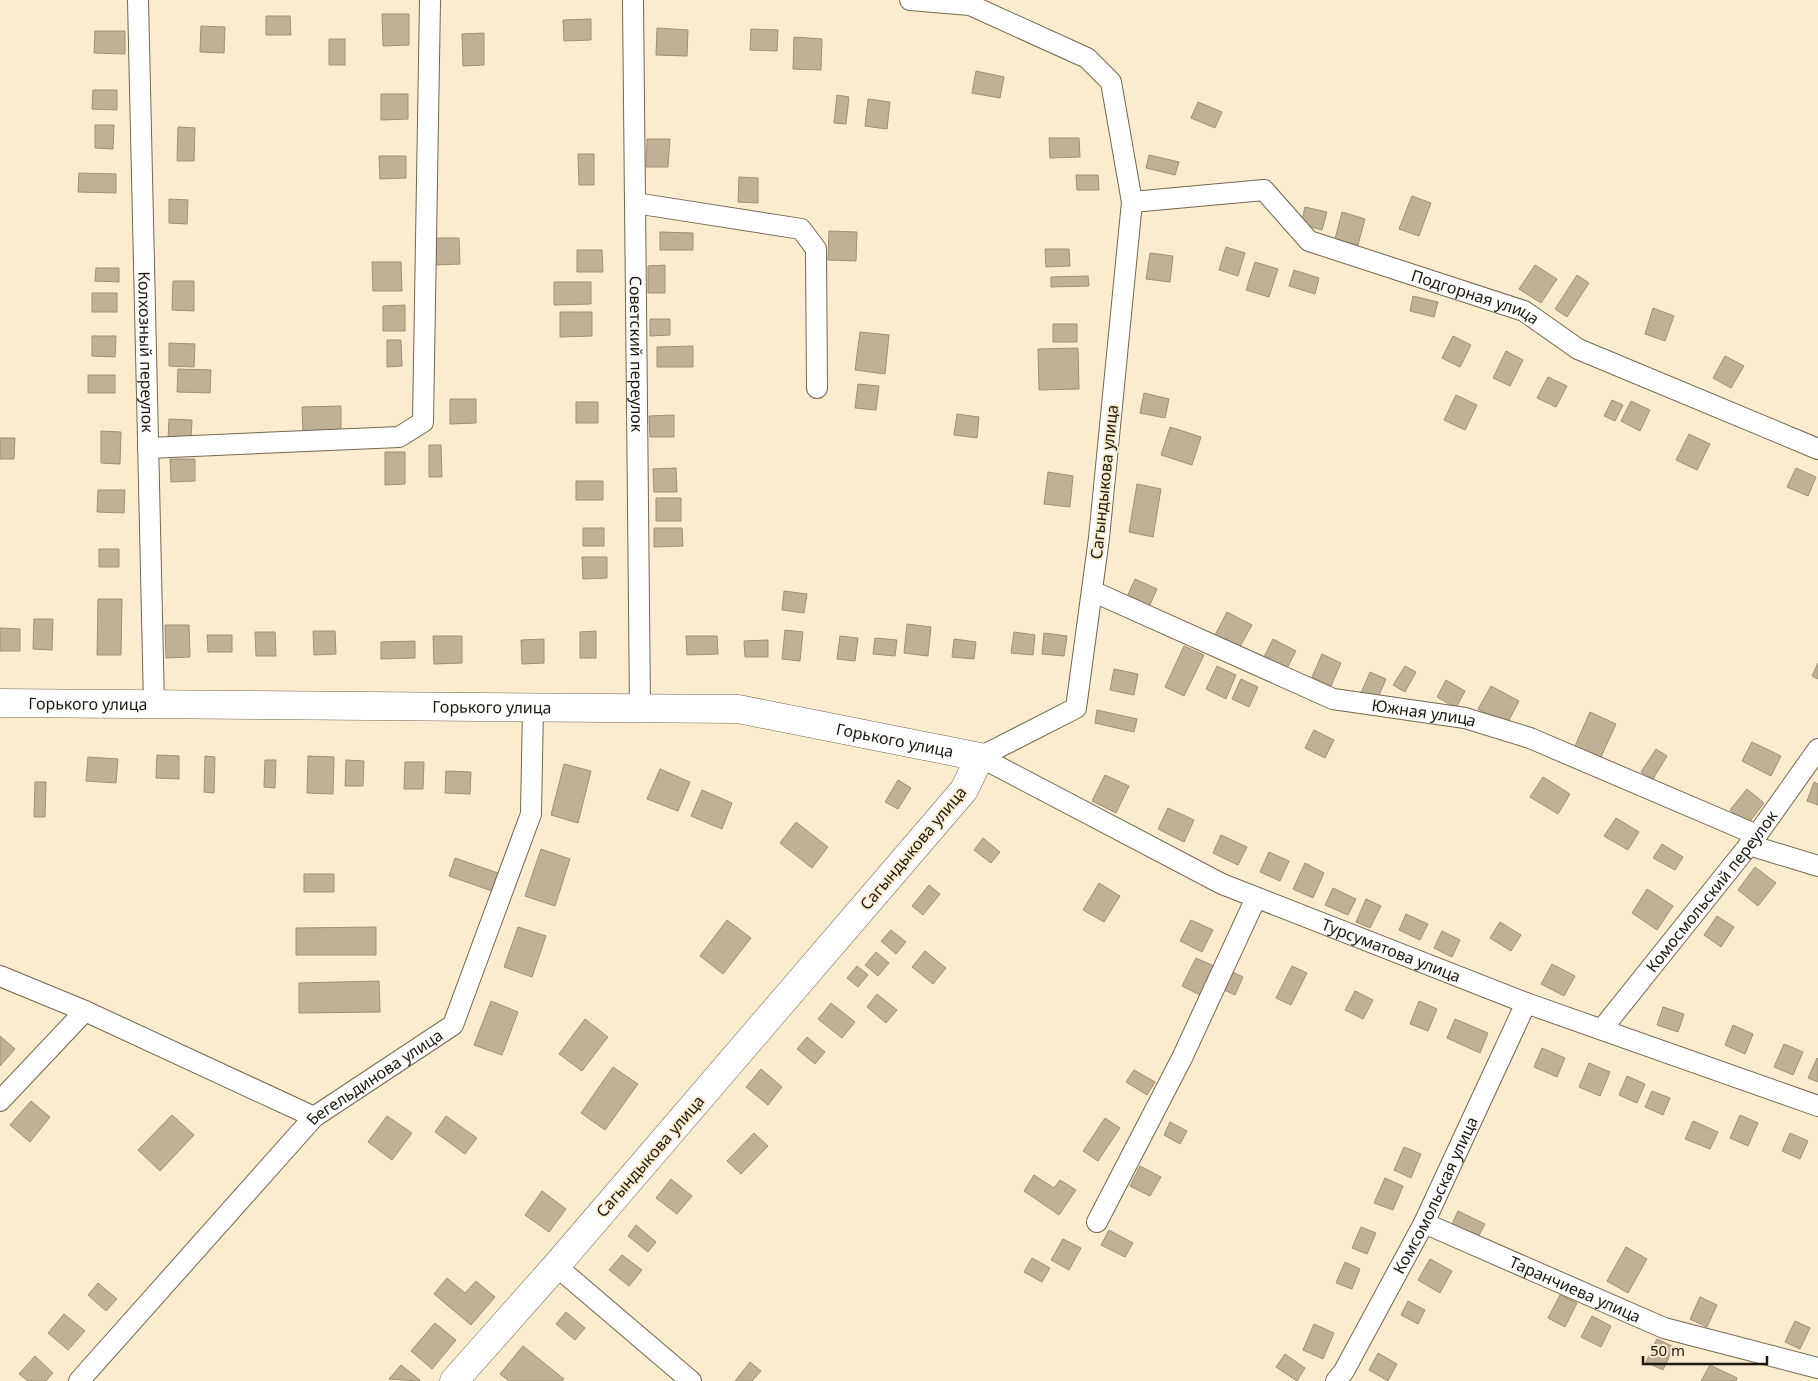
<svg xmlns="http://www.w3.org/2000/svg" width="1818" height="1381" font-family="'Noto Sans',sans-serif">
<style>
.building{fill:#beb195;stroke:#9d9176}
.lines{fill:none;stroke-linecap:round;stroke-linejoin:round}
.street-casing{stroke:#73684e;stroke-width:22}
.secondary-casing{stroke:#73684e;stroke-width:29}
.street{stroke:#fff;stroke-width:20}
.secondary{stroke:#fff;stroke-width:28}
.labels{text-anchor:middle;dominant-baseline:central;stroke-width:4;stroke-linejoin:round;paint-order:stroke}
.street-label{font-size:16px;fill:#1e190f;stroke:#faeccf}
</style>
<rect width="100%" height="100%" fill="#faeccf"/>
<path class="building" d="M382,14h27v31l-26,1z
M266,16h24l1,19h-25z
M591,19v21l-27,1 -1,-21z
M201,26l24,1 -1,26 -24,-1z
M657,28l31,2 -1,26 -31,-1z
M751,29l27,1 -1,21 -27,-1z
M95,31h30v23l-31,-1z
M484,33v32l-21,1 -1,-32z
M794,37l28,2 -1,31 -28,-1z
M329,39h16v26h-16z
M976,71l28,6 -4,21 -28,-5z
M93,90h24v20l-25,-1z
M381,94h27v25l-27,1z
M837,95l12,2 -3,27 -12,-1z
M868,99l22,3 -3,27 -22,-3z
M1198,102l24,10 -7,16 -24,-10z
M95,125h19l-1,24 -18,-1z
M178,127l17,1 -1,33h-17z
M1049,138h30l1,19 -30,1z
M647,139h23l-2,28h-22z
M578,154h16v31h-15z
M1149,155l30,7 -4,13 -29,-7z
M379,156h27v22l-26,1z
M79,173l37,1v19l-38,-1z
M1076,175h22l1,15h-22z
M739,177l19,1v25l-20,-1z
M1412,196l19,7 -12,33 -20,-7z
M169,199l19,1 -1,24 -18,-1z
M1305,207l22,5 -5,18 -21,-6z
M1342,212l23,7 -7,26 -23,-6z
M829,231l28,1 -1,29 -28,-1z
M660,232l33,1v17h-33z
M436,238h23l1,26 -24,1z
M1226,247l19,6 -7,23 -19,-6z
M1045,249h24l1,17 -24,1z
M577,250h25l1,22h-26z
M1150,253l23,3 -3,26 -24,-3z
M372,262h29l1,29h-29z
M1255,262l23,7 -9,28 -23,-7z
M665,265v28h-17v-27z
M1535,265l22,14 -16,24 -22,-14z
M96,268h23v14l-24,-1z
M1294,270l25,8 -4,16 -26,-8z
M1577,275l12,8 -22,34 -12,-8z
M1088,276l1,10 -38,1v-10z
M173,281h21v30l-22,-1z
M554,282h37v22l-37,1z
M92,293h25v19h-25z
M1413,296l25,6 -4,15 -24,-6z
M405,305v26h-22v-25z
M1653,308l21,8 -9,25 -20,-7z
M560,312h32v24l-32,1z
M650,319h20v16l-20,1z
M1053,324h24v18h-24z
M860,332l29,3 -4,39 -30,-4z
M92,336h24l-1,21 -23,-1z
M1453,336l18,9 -11,22 -18,-9z
M387,340h14l1,26 -15,1z
M169,343l26,1 -1,23 -25,-1z
M693,346v21h-36v-20z
M1078,348l1,41 -40,1 -1,-41z
M1506,351l17,9 -13,26 -17,-8z
M1725,356l19,10 -13,22 -18,-10z
M178,369l33,1 -1,23 -33,-1z
M88,375h27v18h-27z
M1548,377l19,9 -11,21 -19,-9z
M858,384l21,2 -3,24 -21,-2z
M1144,393l25,6 -4,19 -25,-5z
M1456,395l21,10 -12,25 -21,-10z
M450,399h26v24l-26,1z
M1612,400l11,5 -8,16 -11,-5z
M1631,401l19,9 -10,21 -19,-10z
M576,402h22v21h-22z
M341,406v28l-38,1 -1,-28z
M957,414l22,3 -2,21 -23,-3z
M674,415v22h-24l-1,-21z
M169,419l23,1 -1,20 -23,-1z
M1170,427l31,10 -9,28 -31,-10z
M101,431l20,1 -1,32 -19,-1z
M1689,434l21,10 -13,26 -21,-10z
M0,438h15l-1,21h-14z
M429,445h12l1,32h-13z
M385,452h20v32l-20,1z
M170,459h25v22l-24,1z
M676,468l1,24h-23l-1,-23z
M1796,468l20,9 -8,19 -21,-9z
M1048,472l25,4 -3,31 -26,-3z
M576,481h27v19h-27z
M1137,484l24,5 -8,48 -24,-5z
M98,490h27l-1,23 -27,-1z
M656,498h25v23h-25z
M583,528h21v18h-21z
M654,528h28l1,18 -29,1z
M99,549h20v18h-20z
M582,557h25v21l-24,1z
M1135,579l22,10 -9,20 -22,-10z
M784,591l23,3 -3,19 -22,-3z
M98,599h24l-1,56h-24z
M1227,612l25,13 -14,25 -24,-13z
M34,619h19l-1,31 -19,-1z
M907,624l24,3 -3,29 -24,-3z
M165,625h24l1,32 -24,1z
M0,628l20,1v22h-20z
M785,630l18,2 -3,29 -18,-2z
M313,631h22l1,23 -22,1z
M596,631v27h-16v-26z
M255,632h20l1,24h-20z
M1014,632l21,3 -2,20 -22,-2z
M1044,633l23,3 -3,20 -22,-2z
M207,635h25v17h-24z
M433,636h29v27l-28,1z
M686,636h31l1,18 -31,1z
M840,636l18,2 -3,23 -18,-2z
M875,638l22,2 -2,16 -22,-2z
M544,639v24l-22,1 -1,-24z
M954,639l22,3 -2,17 -22,-2z
M1273,639l23,12 -11,21 -23,-11z
M768,640v17h-23l-1,-16z
M415,641v17l-34,1v-17z
M1184,646l20,9 -20,41 -19,-9z
M1322,654l19,9 -10,23 -19,-9z
M1818,663v16l-6,-3z
M1217,666l19,9 -10,24 -20,-10z
M1405,666l11,6 -11,20 -12,-7z
M1114,669l24,5 -4,21 -24,-5z
M1370,672l16,7 -9,21 -16,-7z
M1241,679l17,8 -9,20 -17,-8z
M1446,680l19,11 -9,17 -19,-11z
M1491,686l28,15 -12,23 -29,-15z
M1097,710l40,9 -3,13 -39,-9z
M1590,712l26,12 -15,33 -26,-11z
M1314,730l20,10 -9,18 -20,-10z
M1752,742l29,14 -10,20 -29,-15z
M1656,749l11,7 -14,23 -12,-7z
M157,755l22,1v23l-23,-1z
M205,756l10,1 -1,36 -10,-1z
M308,756l26,1 -1,37 -26,-1z
M88,757l30,2 -2,24 -30,-2z
M265,760h11l-1,28 -11,-1z
M346,760l18,1 -1,25h-18z
M405,762h19l-1,27h-19z
M564,764l27,7 -13,52 -27,-8z
M660,769l30,13 -12,29 -31,-12z
M446,771l25,1 -1,22 -25,-1z
M1105,775l24,11 -13,27 -24,-12z
M1543,777l27,17 -12,20 -28,-17z
M898,780l13,8 -13,21 -13,-7z
M35,782h11l-1,35h-11z
M1814,782l4,2v21l-11,-4z
M1747,789l17,14 -16,21 -18,-14z
M702,790l30,13 -10,26 -31,-13z
M1168,808l26,12 -10,22 -26,-13z
M1616,818l23,14 -11,18 -24,-14z
M796,822l32,25 -16,21 -32,-25z
M1221,835l26,12 -9,18 -25,-12z
M983,838l17,14 -9,11 -17,-13z
M1662,844l21,13 -8,13 -22,-12z
M541,849l29,10 -15,47 -30,-10z
M1269,852l20,9 -9,20 -20,-9z
M455,858l43,15 -6,18 -43,-15z
M1305,863l19,10 -11,25 -20,-9z
M1755,867l21,16 -18,23 -20,-16z
M304,874h30v18h-30z
M1099,883l21,13 -16,26 -21,-12z
M929,885l11,9 -17,21 -11,-9z
M1333,888l23,11 -8,16 -23,-10z
M1647,889l26,17 -16,24 -25,-17z
M1366,899l15,7 -11,22 -14,-6z
M1406,914l22,10 -8,16 -21,-10z
M1717,916l17,11 -13,20 -17,-12z
M727,920l24,18 -28,36 -23,-18z
M1191,920l22,10 -11,22 -22,-11z
M1500,922l21,13 -10,16 -21,-13z
M376,927v28h-80v-27z
M518,927l28,9 -14,41 -28,-10z
M891,930l15,12 -10,12 -15,-13z
M1442,931l18,9 -8,17 -18,-9z
M925,951l21,17 -13,16 -21,-17z
M876,952l13,11 -11,13 -13,-11z
M1196,958l18,8 -14,29 -18,-9z
M1552,964l23,12 -11,20 -23,-12z
M857,966l11,9 -10,12 -11,-9z
M1292,966l15,7 -16,32 -15,-7z
M1231,971l12,6 -8,18 -13,-6z
M379,981l1,31 -81,1v-30z
M1355,991l18,9 -10,19 -18,-9z
M877,994l20,16 -11,13 -19,-16z
M491,1001l27,11 -16,43 -28,-10z
M1419,1001l18,8 -9,22 -18,-7z
M831,1003l24,19 -13,16 -24,-19z
M1663,1007l21,7 -6,18 -21,-7z
M585,1019l23,18 -26,34 -23,-17z
M1455,1019l33,14 -8,20 -33,-15z
M1733,1025l20,9 -8,20 -20,-9z
M0,1036l15,13 -15,17z
M807,1037l18,15 -10,12 -18,-15z
M1784,1044l19,8 -10,23 -19,-8z
M1542,1048l23,10 -8,19 -23,-10z
M1817,1058l1,1v23l-10,-4z
M1589,1063l21,9 -10,24 -21,-9z
M613,1067l25,17 -33,46 -24,-17z
M761,1069l21,18 -14,18 -22,-18z
M1134,1070l21,12 -8,13 -21,-13z
M1627,1076l18,8 -8,19 -18,-8z
M1652,1091l18,7 -7,17 -18,-8z
M31,1101l19,16 -20,25 -20,-17z
M172,1115l22,20 -34,36 -22,-21z
M1740,1115l18,8 -10,23 -18,-8z
M387,1116l25,17 -20,27 -24,-18z
M446,1116l31,22 -12,16 -30,-22z
M1105,1118l15,10 -22,33 -15,-10z
M1693,1121l25,11 -8,17 -25,-10z
M1170,1122l17,9 -7,13 -16,-9z
M754,1133l14,13 -27,28 -14,-13z
M1790,1133l18,8 -8,18 -18,-8z
M1404,1147l17,7 -10,24 -17,-8z
M1140,1166l21,11 -11,19 -20,-10z
M1034,1175l20,13 6,-8 16,10 -17,25 -35,-24z
M1385,1178l18,8 -10,24 -19,-7z
M671,1179l21,17 -15,18 -21,-16z
M542,1191l24,18 -17,23 -24,-17z
M1458,1211l27,13 -7,13 -26,-13z
M636,1225l20,17 -8,10 -20,-16z
M1361,1227l15,6 -9,21 -15,-6z
M1109,1230l24,13 -8,14 -24,-12z
M1063,1239l18,9 -12,22 -18,-10z
M1626,1247l21,12 -19,34 -21,-12z
M622,1255l20,15 -13,16 -20,-16z
M1032,1258l18,10 -8,14 -18,-10z
M1430,1259l22,12 -12,22 -22,-13z
M1345,1262l15,7 -8,20 -16,-6z
M447,1278l18,15 11,-12 19,16 -24,28 -37,-31z
M98,1283l19,16 -11,12 -18,-16z
M1560,1295l17,8 -12,24 -17,-9z
M1700,1297l17,8 -10,22 -17,-8z
M1408,1301l17,9 -7,14 -17,-9z
M566,1312l19,16 -10,12 -19,-16z
M64,1314l21,17 -17,19 -20,-17z
M1592,1316l19,10 -10,21 -20,-10z
M1795,1321l15,7 -10,21 -15,-7z
M435,1323l21,17 -24,29 -21,-18z
M1314,1324l20,9 -11,26 -20,-9z
M1657,1339l17,8 -11,23 -17,-8z
M523,1346l41,33 -2,2h-53l-9,-7z
M1378,1353l19,11 -9,17 -19,-11z
M1285,1354l20,14 -8,13 -21,-14z
M35,1356l18,17 -7,8h-18l-9,-7z
M750,1362l11,9 -9,10h-17z
M401,1365l19,15 -1,1 -30,-2z
M1710,1365l27,13 -1,3h-35z"/>
<g class="lines">
<defs>
<g id="street">
<path id="s1" d="M138,0l16,704"/>
<path id="s2" d="M633,0l7,708"/>
<path d="M910,0l60,5 117,53 24,24 21,120 -33,336 -23,170 -96,49"/>
<path id="s3" d="M1132,202l132,-12 45,51 215,70 54,38 240,100"/>
<path d="M635,203l166,26 15,20 1,139"/>
<path d="M148,448l251,-11 24,-15 7,-422"/>
<path id="s4" d="M1092,591l241,108 132,19 65,20 227,97"/>
<path id="s5" d="M980,757l242,127 304,119 292,103"/>
<path d="M1749,845l69,21"/>
<path d="M0,976l85,35 229,106"/>
<path id="s6" d="M1602,1029l155,-194 61,-86"/>
<path d="M0,1101l85,-90"/>
<path d="M1097,1222l85,-164 74,-160"/>
<path id="s7" d="M1424,1223l240,105 154,40"/>
<path d="M556,1266l135,115"/>
<path id="s8" d="M79,1381l235,-264 139,-92 78,-211 2,-106"/>
<path id="s9" d="M1336,1381l8,-10 80,-148 102,-220"/>
</g>
<g id="secondary">
<path id="s10" d="M0,703l738,6 242,48 -16,33 -408,476 -102,115"/>
</g>
</defs>
<use href="#street" class="street-casing"/>
<use href="#secondary" class="secondary-casing"/>
<use href="#street" class="street"/>
<use href="#secondary" class="secondary"/>
</g>
<g class="labels">
<g class="street-label">
<text stroke="none"><textPath href="#s3" startOffset="376">Подгорная улица</textPath></text>
<text stroke="none"><textPath href="#s1" startOffset="352">Колхозный переулок</textPath></text>
<text stroke="none"><textPath href="#s2" startOffset="354">Советский переулок</textPath></text>
<text transform="translate(1104 482) rotate(-84)">Сагындыкова улица</text>
<text stroke="none"><textPath href="#s10" startOffset="88">Горького улица</textPath></text>
<text stroke="none"><textPath href="#s10" startOffset="492">Горького улица</textPath></text>
<text stroke="none"><textPath href="#s4" startOffset="356">Южная улица</textPath></text>
<text stroke="none"><textPath href="#s10" startOffset="898">Горького улица</textPath></text>
<text transform="translate(913 848) rotate(-50)">Сагындыкова улица</text>
<text stroke="none"><textPath href="#s6" startOffset="176">Комосмольский переулок</textPath></text>
<text stroke="none"><textPath href="#s5" startOffset="455">Турсуматова улица</textPath></text>
<text stroke="none"><textPath href="#s8" startOffset="426">Бегельдинова улица</textPath></text>
<text transform="translate(650 1156) rotate(-49)">Сагындыкова улица</text>
<text stroke="none"><textPath href="#s9" startOffset="211">Комсомольская улица</textPath></text>
<text stroke="none"><textPath href="#s7" startOffset="165">Таранчиева улица</textPath></text>
</g>
</g>
<path d="M1643 1356v8h124v-8" fill="none" stroke="#1e190f" stroke-width="2.5"/>
<text x="1650" y="1356" font-size="15" fill="#1e190f" stroke="#faeccf" stroke-width="4" paint-order="stroke">50 m</text>
</svg>
